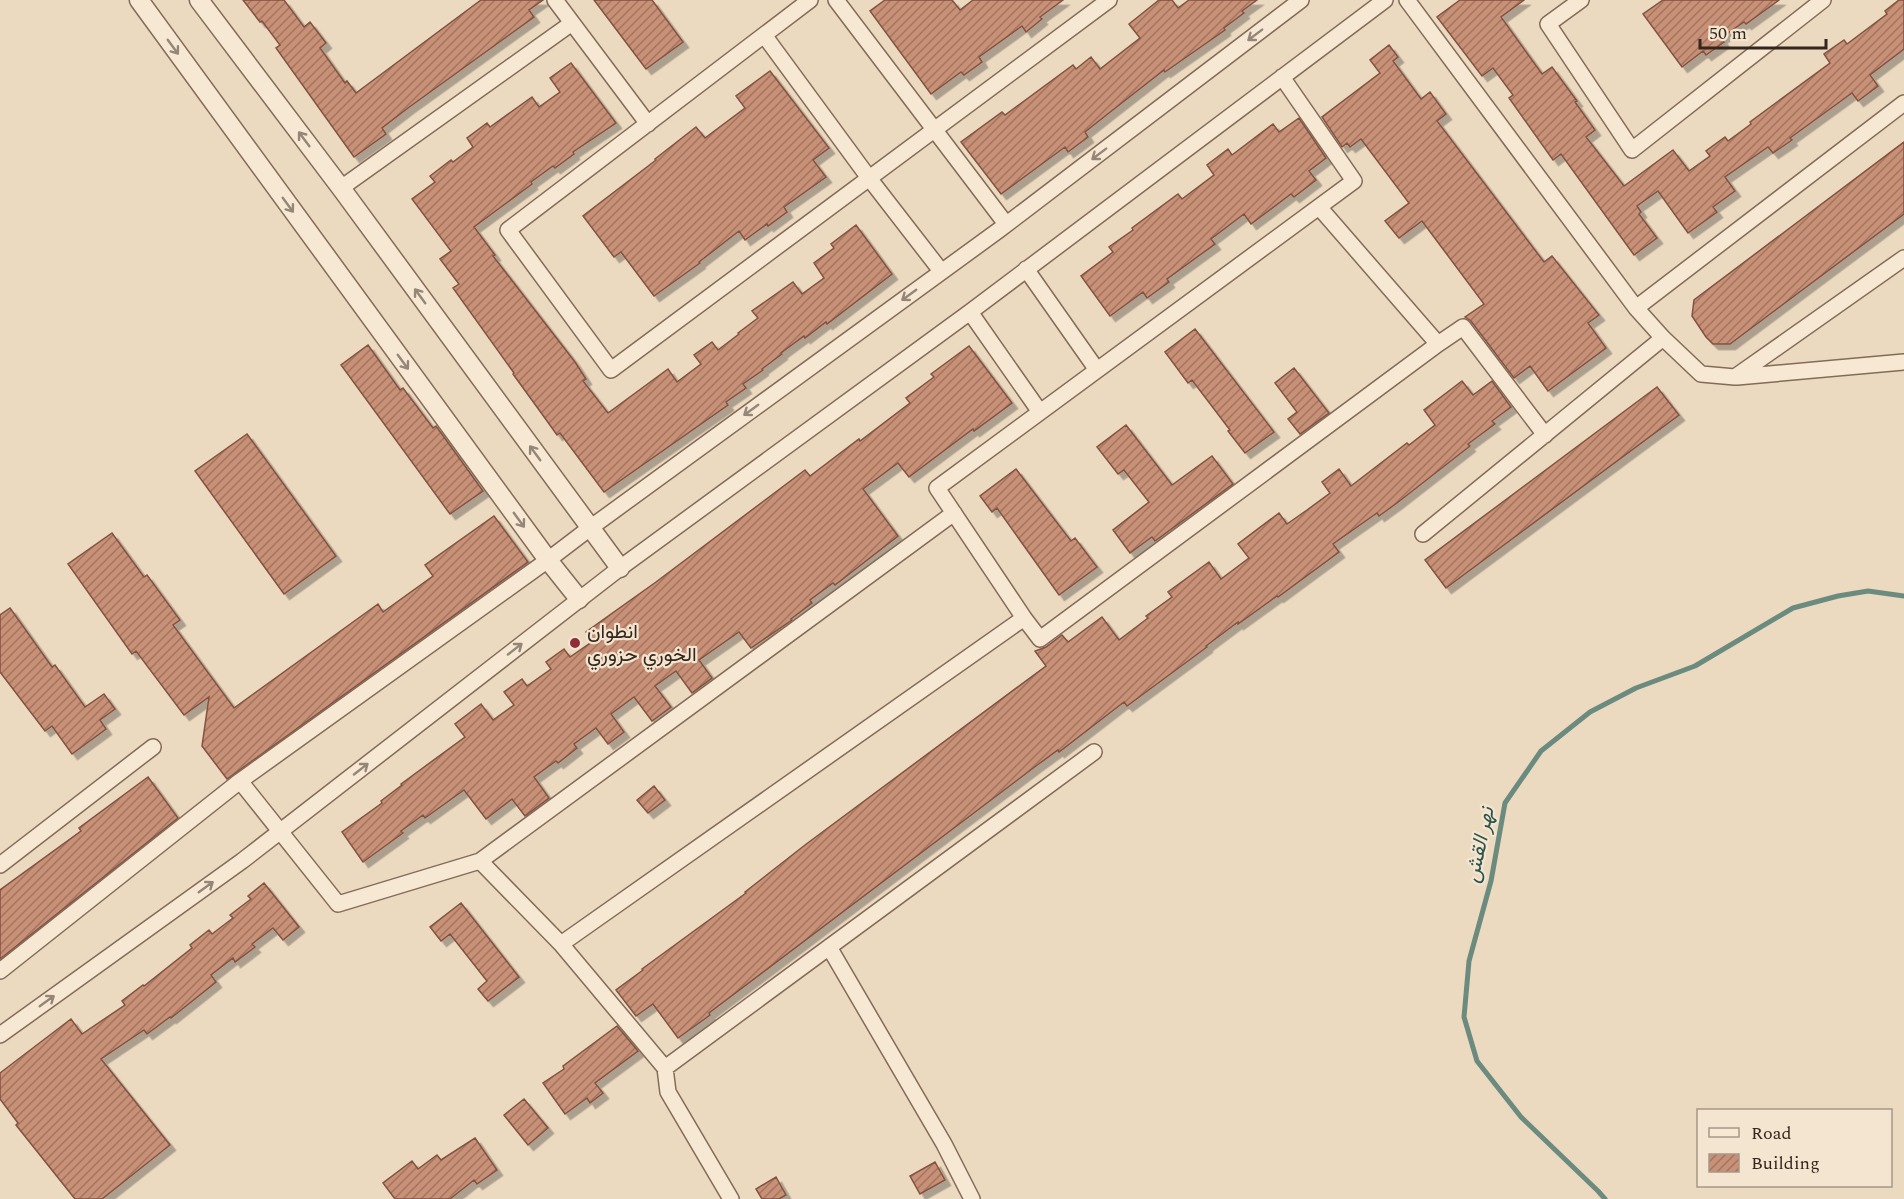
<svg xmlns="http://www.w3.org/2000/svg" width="1904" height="1199" font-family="Spectral,Vazirmatn,serif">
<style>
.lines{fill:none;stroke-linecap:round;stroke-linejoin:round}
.stream{stroke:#6b8b7f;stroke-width:5}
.building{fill:url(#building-hatch);stroke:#825240;stroke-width:1.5;filter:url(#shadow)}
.minor-casing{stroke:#846b59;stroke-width:18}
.tertiary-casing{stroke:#846b59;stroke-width:21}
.minor{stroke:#f7e8d3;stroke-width:15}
.tertiary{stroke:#f7e8d3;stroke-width:18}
.oneway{stroke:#968678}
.poi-dot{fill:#902c38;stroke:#f3e5cf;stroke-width:2}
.labels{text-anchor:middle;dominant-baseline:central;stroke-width:4.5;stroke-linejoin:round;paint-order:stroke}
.poi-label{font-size:20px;fill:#34251d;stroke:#f3e5cf;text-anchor:start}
.water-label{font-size:21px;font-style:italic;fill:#2c534c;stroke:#f3e5cf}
</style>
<defs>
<pattern id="building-hatch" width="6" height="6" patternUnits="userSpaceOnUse" patternTransform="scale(1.5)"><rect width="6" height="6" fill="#c89077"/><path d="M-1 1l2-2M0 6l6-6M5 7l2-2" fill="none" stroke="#a37561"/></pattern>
<filter id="shadow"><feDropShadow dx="5.5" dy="5.5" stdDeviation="0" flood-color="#0004"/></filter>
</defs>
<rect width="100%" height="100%" fill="#ebd9c0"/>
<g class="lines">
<path class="stream" d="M1605,1199l-7,-8 -77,-74 -44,-56 -13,-44 5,-56 22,-80 14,-78 36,-52 49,-39 46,-24 59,-22 98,-58 45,-12 30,-5 36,5"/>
</g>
<path class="building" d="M243,0h41l20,27 6,-5 16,21 -6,5 25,35 2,-2 9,12 125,-93h62l-14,10 5,7 -126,91 -26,20 4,6 -32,23 -78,-109 4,-3 -18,-24 -2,1z
M594,0h58l31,42 -37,27z
M885,0h67l8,10 13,-10h90l-23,17 2,2 -16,13 -4,-6 -43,31 3,5 -18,13 -3,-3 -30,22 -61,-83z
M1159,0h13l6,8 11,-8h68l-15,11 2,2 -20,15 1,2 -60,42 -1,-2 -55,43 -24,19 3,5 -20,15 -3,-5 -64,47 -40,-52 41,-30 3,3 68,-50 3,4 15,-12 9,12 40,-31 -11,-14z
M1460,0h64l-23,17 41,57 10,-7 25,34 -2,1 20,28 -9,7 38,49 49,-36 16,21 21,-15 -4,-5 19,-14 3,4 23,-17 -1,-2 80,-59 -6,-9 20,-14 3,4 40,-30 -2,-3 14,-11h5v49l-34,26 8,11 -20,15 -6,-8 -62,45 2,2 -19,13 -5,-6 -43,30 10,14 -22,16 4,5 -29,21 -30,-42 -21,15 4,6 -2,2 18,24 -23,17 -73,-101 -8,6 -44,-62 4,-3 -20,-27 -11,8 -45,-59z
M1663,0h116l-33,24 -2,-2 -23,16 3,4 -18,13 -3,-4 -21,16 -39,-53z
M1389,45l9,12 -5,4 28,38 9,-7 16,22 -9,7 107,141 8,-6 47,59 -11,8 18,25 -58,43 -18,-25 -16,12 -43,-57 -6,-4 19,-13 -62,-83 -23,17 -14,-17 24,-18 -48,-64 -11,8 -3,-4 -5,4 -20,-30 58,-44 -10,-13z
M571,63l45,60 -43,29 1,2 -19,14 -2,-2 -22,16 1,2 -58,43 21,28 -2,1 82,106 11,17 -3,2 25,32 60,-44 9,13 24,-18 -7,-9 18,-13 6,8 21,-16 -1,-1 20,-15 -6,-7 41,-29 9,12 22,-16 -10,-15 20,-15 -3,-4 25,-19 36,49 -65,50 -1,-2 -21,16 -1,-2 -23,17 1,1 -20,15 1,1 -20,14 3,4 -20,14 2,3 -124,87 -44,-59 -3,2 -15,-21 -29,-40 1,-1 -61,-85 6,-4 -19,-25 11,-8 -39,-52 23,-17 -5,-6 21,-16 2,2 20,-15 -6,-9 20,-15 3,4 42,-30 7,10 21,-15 -10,-14z
M770,71l59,77 -16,12 13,17 -42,30 3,5 -19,14 -1,-2 -22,16 -6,-9 -40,31 1,1 -46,33 -33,-44 -7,5 -31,-41 73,-56 -1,-1 41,-32 9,11 40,-30 -9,-12z
M1299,118l27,40 -17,13 7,9 -22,17 -3,-3 -40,30 -7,-10 -33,25 4,5 -48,35 2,3 -22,16 -4,-6 -33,24 -29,-40 32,-24 -4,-5 24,-17 -1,-2 46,-34 4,5 32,-24 -7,-10 21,-16 4,6 41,-31 6,8z
M1904,142v72l-174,130h-17l-7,-7 -14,-21 2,-16z
M1195,329l79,103 -29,21 -17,-22 2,-1 -38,-50 -4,3 -23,-31z
M368,345l32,45 3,-2 30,40 3,-2 47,65 -33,23 -109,-149z
M969,346l43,57 -38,28 -1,-2 -64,48 -11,-14 -35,26 35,47 -63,49 -2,-2 -23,17 2,3 -21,16 1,1 -41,28 -12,-16 -40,28 13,18 -20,15 -16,-22 -21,15 16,21 -19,14 -18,-24 -23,17 13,18 -16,12 -12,-16 -22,16 3,4 -19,15 -2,-2 -22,16 15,21 -24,18 -13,-17 -26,20 -22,-29 -39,28 -2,-3 -22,16 2,2 -40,29 -21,-30 40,-29 -1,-2 21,-16 -1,-1 64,-47 -10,-13 26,-20 12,16 21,-15 -10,-13 18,-13 5,7 24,-17 -5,-7 18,-13 6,8 23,-16 -7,-9 70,-50 149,-112 5,6 49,-37 1,2 50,-38 -4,-5 28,-21 -3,-3z
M1294,368l35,45 -29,21 -12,-15 9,-7 -22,-29z
M1462,381l11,14 19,-14 19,26 -19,14 3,3 -27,20 2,2 -73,57 -18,13 -2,-3 -44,31 6,8 -61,45 -1,-1 -39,28v-2l-32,24 1,1 -80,59 -3,-4 -65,50 -1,-2 -22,16 -327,247 1,2 -32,23 -25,-34 -17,12 -20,-26 27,-20 -1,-1 104,-76 -1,-1 60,-47 241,-179 -11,-15 11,-4 16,-12 6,7 34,-25 17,23 29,-22 -2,-2 26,-19 -4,-5 41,-30 12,17 28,-21 -11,-14 41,-31 8,11 20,-14 23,-17 -8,-11 17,-13 12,17 56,-43 2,2 26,-20 -11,-15z
M1657,387l22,28 -233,173 -21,-28z
M1126,425l46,60 40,-29 21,28 -78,57 -3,-4 -22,16 -17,-23 36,-28 -25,-32 -6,4 -21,-27z
M247,434l89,122 -52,38 -89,-123z
M1016,469l55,72 4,-3 22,29 -38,28 -62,-87 -5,4 -12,-16z
M494,516l34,46 -301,217 -25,-33 7,-49 -25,18 -48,-64 -4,3 -64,-90 44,-31 32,44 3,-2 33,45 -7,5 61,83 144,-104 5,8 50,-36 -8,-11z
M10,608l42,59 3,-2 30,42 19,-13 11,15 -15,11 6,9 -34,25 -20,-28 -7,5 -45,-59v-57z
M148,777l30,41 -178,141v-69l81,-59 -2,-3z
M654,786l11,14 -17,13 -11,-13z
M264,883l35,44 -16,13 -10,-12 -21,16 3,3 -20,15 -2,-4 -22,17 5,7 -45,36 -1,-1 -23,17 -3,-4 -43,29 69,86 -68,54h-27l-59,-74 2,-2 -18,-24v-26l71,-54 11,15 43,-29 -3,-4 21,-16 1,1 48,-38 -2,-3 19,-15 3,4 21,-16 -3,-3 21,-16 -3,-3z
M461,903l58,74 -31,24 -10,-12 9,-8 -37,-47 -9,7 -11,-14z
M617,1026l21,25 -43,32 8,10 -13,10 -3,-5 -22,16 -22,-31 21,-14 -1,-3z
M524,1099l24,29 -20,17 -24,-30z
M475,1138l22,32 -20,14 -3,-4 -24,19h-55l-12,-16 29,-22 6,8 19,-14 4,5z
M935,1162l10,18 -25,14 -10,-18z
M776,1177l10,18 -7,4h-17l-6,-10z"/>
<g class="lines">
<defs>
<path id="minor" d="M555,0l93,124
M810,0l-302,230 103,140 498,-370
M836,0l170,224
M1407,0l229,308
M1581,0l-33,24 84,126 191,-150
M764,35l105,143 72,93
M1282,77l72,104 -417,307 87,130 16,21 398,-295 25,-17 82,108
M1904,103l-268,205 27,30 38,36 34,3 169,-119
M341,188l231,-165
M1319,207l119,137
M1026,269l71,101
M970,312l70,100
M1737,377l167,-15
M1423,534l240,-196
M240,781l98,123 142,-43 81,83 104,124 3,24 63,107
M480,861l474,-348
M0,865l153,-118
M561,944l463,-326
M829,947l115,197 28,55
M0,971l240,-190 308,-221 42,-32 409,-298 302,-230
M0,1035l242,-174 378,-293 350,-256 415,-312
M665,1068l429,-316"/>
<path id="tertiary" d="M139,0l409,560 31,39
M199,0l142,188 279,380"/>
</defs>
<use href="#minor" class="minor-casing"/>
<use href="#tertiary" class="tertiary-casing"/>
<use href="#minor" class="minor"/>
<use href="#tertiary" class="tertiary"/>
</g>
<defs><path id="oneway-shaft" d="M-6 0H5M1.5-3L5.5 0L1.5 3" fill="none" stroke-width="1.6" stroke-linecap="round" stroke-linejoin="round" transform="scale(1.5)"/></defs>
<g class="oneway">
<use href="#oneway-shaft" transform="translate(1255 35) rotate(143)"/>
<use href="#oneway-shaft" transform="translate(173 47) rotate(54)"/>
<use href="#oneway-shaft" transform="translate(304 139) rotate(-127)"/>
<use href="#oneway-shaft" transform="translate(1099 154) rotate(143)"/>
<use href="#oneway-shaft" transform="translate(288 205) rotate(54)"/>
<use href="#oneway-shaft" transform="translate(909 295) rotate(144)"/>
<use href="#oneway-shaft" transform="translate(420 296) rotate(-126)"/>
<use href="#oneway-shaft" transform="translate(403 362) rotate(54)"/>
<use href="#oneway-shaft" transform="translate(751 410) rotate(144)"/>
<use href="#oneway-shaft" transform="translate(535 453) rotate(-126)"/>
<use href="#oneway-shaft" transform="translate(519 520) rotate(54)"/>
<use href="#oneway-shaft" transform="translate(515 649) rotate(-38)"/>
<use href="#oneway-shaft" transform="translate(361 769) rotate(-38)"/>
<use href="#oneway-shaft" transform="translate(206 887) rotate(-36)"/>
<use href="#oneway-shaft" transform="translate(47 1001) rotate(-36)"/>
</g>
<circle class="poi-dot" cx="575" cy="643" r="6"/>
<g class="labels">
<g class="poi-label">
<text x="587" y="632">انطوان<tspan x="587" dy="23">الخوري حزوري</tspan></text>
</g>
<g class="water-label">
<text transform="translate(1480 845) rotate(-78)">نهر القش</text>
</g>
</g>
<rect x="1697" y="1109" width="195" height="78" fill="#f3e5cf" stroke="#a79888" stroke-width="1.5"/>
<rect x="1709" y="1128" width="30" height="9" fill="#f7e8d3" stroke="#a79888" stroke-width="1.5"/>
<text x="1751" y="1139" font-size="18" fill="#34251d">Road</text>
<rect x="1709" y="1154" width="30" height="18" fill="url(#building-hatch)" stroke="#a79888" stroke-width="1.5"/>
<text x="1751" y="1169" font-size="18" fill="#34251d">Building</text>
<path d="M1700 39v9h126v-9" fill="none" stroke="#34251d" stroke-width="3"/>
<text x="1709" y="39" font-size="18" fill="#34251d" stroke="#f3e5cf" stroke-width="4.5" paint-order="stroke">50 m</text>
</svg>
